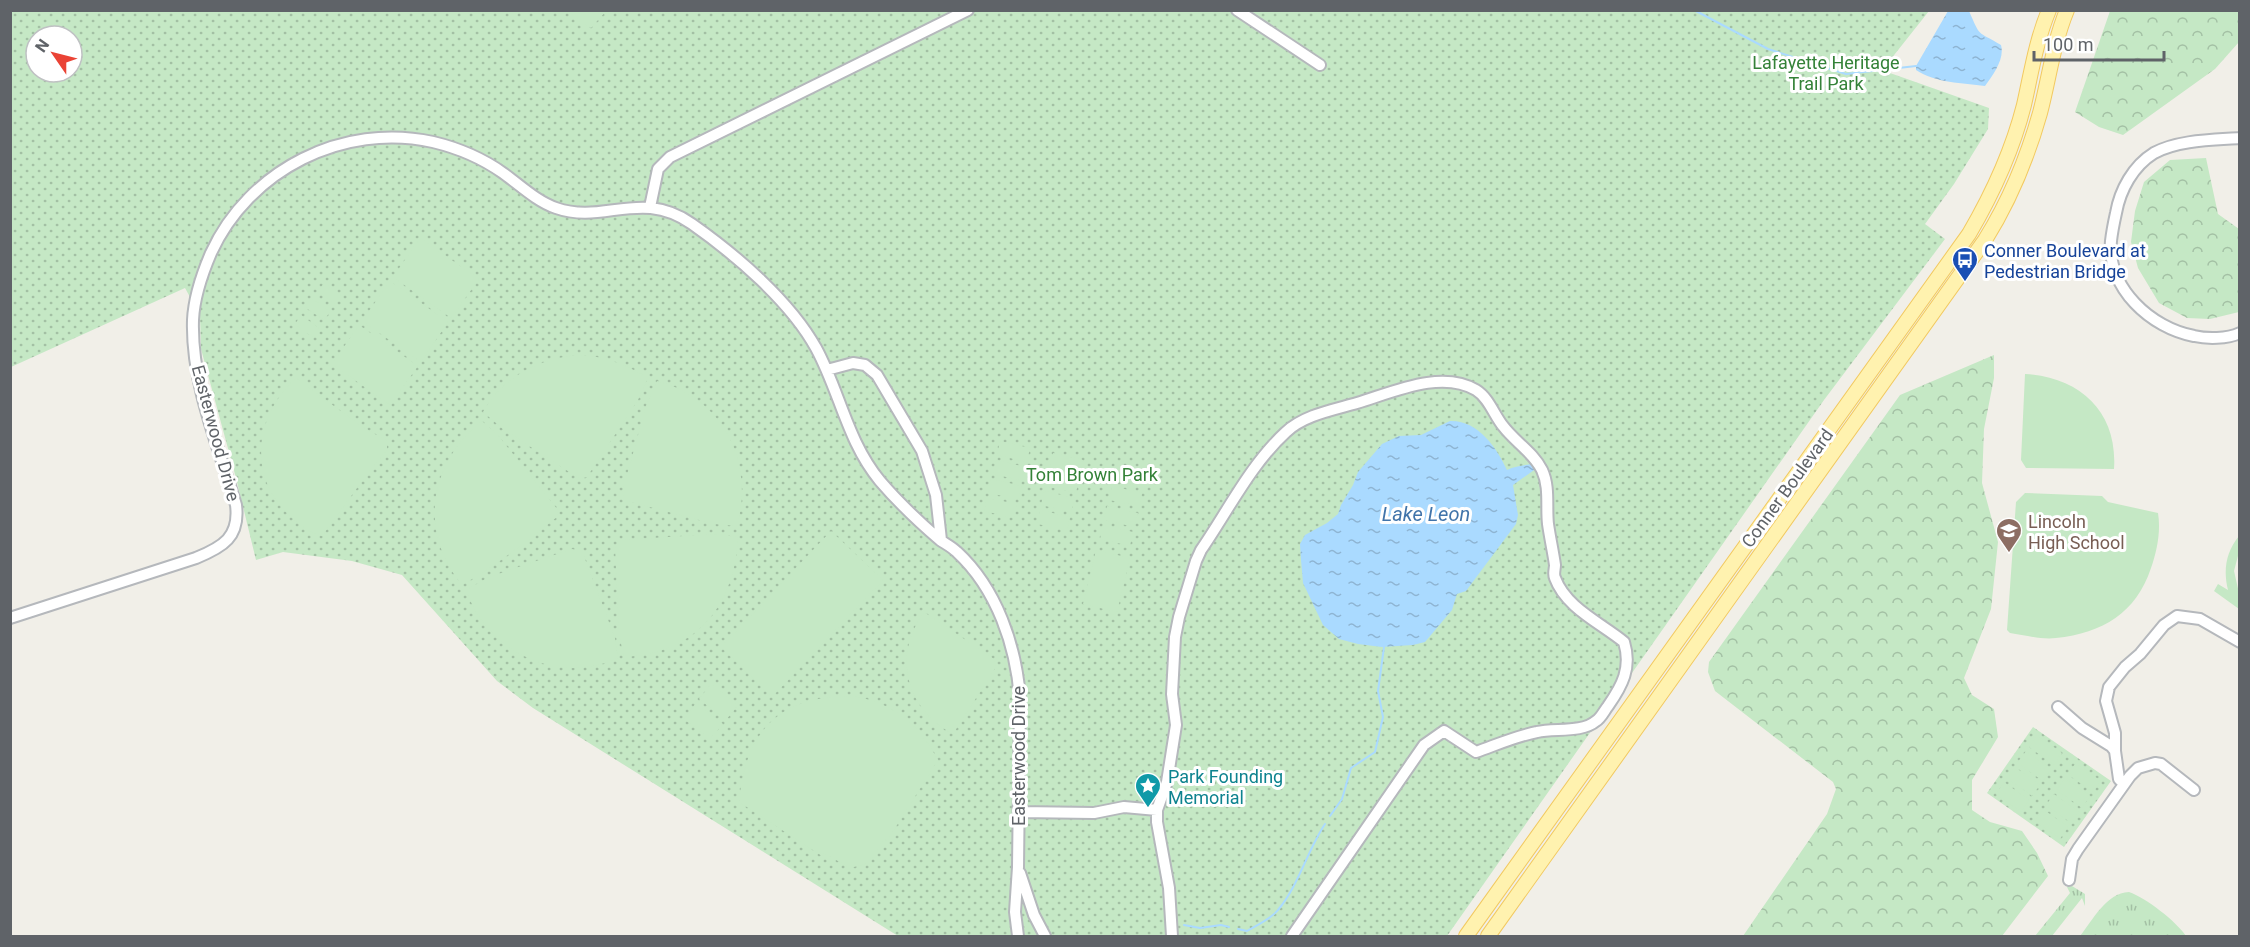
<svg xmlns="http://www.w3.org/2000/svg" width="2250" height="947" font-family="Roboto,sans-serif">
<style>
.grass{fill:url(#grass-tufts)}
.forest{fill:url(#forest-crowns)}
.park{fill:url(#park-dots);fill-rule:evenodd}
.pitch{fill:#c5e8c5}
.water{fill:url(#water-ripples)}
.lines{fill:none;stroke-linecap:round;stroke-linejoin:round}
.stream{stroke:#aadaff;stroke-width:2}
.minor-casing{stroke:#b5b8bc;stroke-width:14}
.major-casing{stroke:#f2c960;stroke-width:16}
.minor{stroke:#fff;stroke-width:10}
.major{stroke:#fff2af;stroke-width:14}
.labels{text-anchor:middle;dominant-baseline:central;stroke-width:6;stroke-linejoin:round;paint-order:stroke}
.park-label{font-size:18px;fill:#348238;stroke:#fff}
.transit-label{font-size:18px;fill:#164399;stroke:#fff;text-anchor:start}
.street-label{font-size:18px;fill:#5f6368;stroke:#fff}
.education-label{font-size:18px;fill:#785e54;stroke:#fff;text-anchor:start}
.culture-label{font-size:18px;fill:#0d838f;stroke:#fff;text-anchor:start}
.water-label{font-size:20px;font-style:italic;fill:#4174aa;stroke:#fff}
</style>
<defs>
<pattern id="grass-tufts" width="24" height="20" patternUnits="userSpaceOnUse" patternTransform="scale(1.5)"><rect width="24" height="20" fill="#c5e8c5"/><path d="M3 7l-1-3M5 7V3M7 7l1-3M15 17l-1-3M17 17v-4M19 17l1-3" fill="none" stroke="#a3c0a4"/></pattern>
<pattern id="forest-crowns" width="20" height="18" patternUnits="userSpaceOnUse" patternTransform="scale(1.5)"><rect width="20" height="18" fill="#c5e8c5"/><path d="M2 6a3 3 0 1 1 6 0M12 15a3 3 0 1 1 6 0" fill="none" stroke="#a3c0a4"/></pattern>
<pattern id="park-dots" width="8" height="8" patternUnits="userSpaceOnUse" patternTransform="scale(1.5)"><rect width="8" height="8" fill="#c5e8c5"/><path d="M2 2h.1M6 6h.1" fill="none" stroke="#a3c0a4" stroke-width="1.8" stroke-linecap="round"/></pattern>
<pattern id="water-ripples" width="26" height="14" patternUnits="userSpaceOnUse" patternTransform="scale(1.5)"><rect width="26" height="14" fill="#aadaff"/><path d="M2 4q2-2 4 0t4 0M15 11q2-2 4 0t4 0" fill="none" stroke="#8eb4d2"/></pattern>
</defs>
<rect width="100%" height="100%" fill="#f1efe8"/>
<path class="grass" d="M2072,886l13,8v12l-3,-8 -30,38h-17l35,-43 -3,-6z
M2129,892c17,6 47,29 57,44h-106c13,-16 26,-43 49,-44z"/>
<path class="forest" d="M2110,11h129v31l-24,27 -92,66 -24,-8 -24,-15z
M2206,158l12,56 21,15v83l-29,7 -23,-1 -28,-15 -21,-35 -7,-26 4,-31 9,-29 26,-22z
M1994,355v23l-10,51 -2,54 16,59 -7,67 -27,69 8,17 22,14 4,28 -26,43v30l18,12 32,9 15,22 11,23 -46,60h-259l84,-122 9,-25 -3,-7 -118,-91 -7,-19 1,-10 191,-267z"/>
<path class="park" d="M10,11h1919l-42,53 3,9 99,35 -1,21 -34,55 -29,40 20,15 -121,161 -377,536h-549l-365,-228 -36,-27 -95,-106 -50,-14 -69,-9 -27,8 -20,-82 -35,-129 -1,-34 -15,-27 -174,79zM36,36h36v36h-36z
M2033,727l78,54 -47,66 -77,-54z"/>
<path class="pitch" d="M567,11h39l-15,17z
M420,238l59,41 -28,39 -58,-41z
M390,281l58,41 -27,40 -59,-41z
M324,283l17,12 -7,9 -16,-12z
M313,299l17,13 -6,8 -18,-12z
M301,315l18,13 -7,9 -17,-13z
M359,325l59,41 -28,39 -58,-41z
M578,355c26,1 48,9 70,23l-10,22 -51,77 -7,2 -77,-50 -20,-17c21,-36 55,-53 95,-57z
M2025,374c55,3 93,38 89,95l-88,-1 -5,-8z
M296,378l65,48 26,15v9l-19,23 -46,63c-13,-4 -25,-13 -35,-23 -40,-39 -31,-99 9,-135z
M657,381c66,17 98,81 80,145l-23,-2 -87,-23 -5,-8 24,-87z
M482,421l15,13 61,76 -1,7c-30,24 -61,49 -95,68 -44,-53 -33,-122 20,-164z
M1000,441l30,7 -3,14 -30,-7z
M1053,453l30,7 -3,14 -30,-7z
M996,460l30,7 -3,14 -30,-7z
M1116,467l31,7 -3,14 -31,-7z
M1049,472l30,7 -3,14 -31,-7z
M991,479l31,7 -4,13 -30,-6z
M1112,486l30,7 -3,13 -30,-6z
M1044,491l31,7 -4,14 -30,-7z
M2025,493l77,3 6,6 50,11c3,18 -1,38 -7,55 -15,45 -48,65 -95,70 -14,2 -32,-3 -46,-5l-3,-3 9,-128z
M987,498l30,6 -3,14 -30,-7z
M1107,506l31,7 -4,14 -30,-7z
M1040,510l30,7 -3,13 -30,-6z
M1103,525l30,7 -3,14 -30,-7z
M831,531l52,49 -111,117 -51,-50z
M715,534l22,3 1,3c-5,69 -43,113 -114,117l-5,-22 -4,-89 6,-6z
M2239,536v16l-5,19 5,22v16l-25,-18 4,-7 10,6c-5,-20 -2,-38 11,-54z
M572,549l10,2 33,87 3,20c-60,28 -131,-6 -152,-68l23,-13z
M1096,550l34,8 -13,54 -34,-8z
M924,612l70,47 2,8 -43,67c-47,-25 -61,-78 -29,-122z
M711,684l27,21 -12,15 -27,-21z
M852,696c40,6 67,28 86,64l-51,81 -3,-2 -15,24 -19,5 -26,-15 -2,3 -83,-54c7,-71 39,-106 113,-106z
M696,703l27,21 -13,15 -26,-20z
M2037,735l25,18 -8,12 -25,-18z
M2026,751l25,18 -8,12 -26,-18z
M2076,763l25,18 -8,11 -26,-18z
M2015,767l25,18 -8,11 -25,-18z
M2065,778l25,18 -8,12 -25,-18z
M2004,782l25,18 -8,12 -25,-18z
M2054,794l25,18 -8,11 -25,-18z
M2043,809l25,18 -8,12 -25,-18z"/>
<path class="water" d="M1948,11h21c12,27 7,19 32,34 4,14 -8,30 -16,41 -22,-3 -50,-3 -69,-16v-4z
M1450,421c28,-1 47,27 57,49 12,-6 24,-4 36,-9l1,2 -31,22 5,30 -2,9 -50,67 -9,3 -5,16 -27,32 -12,3 -31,2 -24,-3 -19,-5 -16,-14 -20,-42 -2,-23 -1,-16 5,-9 22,-12 11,-9 3,-9 12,-20 5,-13 24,-28 17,-8 22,-1z"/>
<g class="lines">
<path class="stream" d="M1694,10l74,39 78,25 70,-8
M1330,816l12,-17 9,-31 24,-16 8,-35 -5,-26 6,-44
M1184,925l16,3 21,-3 8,2
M1238,929l9,2c10,-6 24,-12 31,-21 21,-25 29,-59 47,-86"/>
<defs>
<path id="minor" d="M1237,10l83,55
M2240,138c-28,2 -62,2 -86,15 -21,13 -34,37 -38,60 -2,9 -4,19 -5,28 -4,47 40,87 83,95 13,3 33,3 46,-3
M650,207l8,-38 12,-12 298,-147
M827,370l26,-7 12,2 12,10 45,76 14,44 5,45
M10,618l186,-60c27,-11 44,-21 40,-53 -18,-60 -45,-122 -43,-185 1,-23 9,-46 18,-67 38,-83 132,-131 222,-111 25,6 49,16 70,31 17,12 33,28 53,35 48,17 85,-20 136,16 44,31 98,77 124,124 24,44 31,93 64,133 18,21 39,41 60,59 6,4 12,7 17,12 40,37 59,94 63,146l-2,169 -3,45 3,24
M2058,707l24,21 29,18 4,5 4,28 5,5
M2115,751v-18l-9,-32 3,-14 16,-20 15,-13 24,-29 13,-9 23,3 40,23
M1019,812l75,1 30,-6 33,3
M1020,873l14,42 11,21
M2069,880l3,-21 6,-10 52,-73 8,-8 17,-5 6,1 33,26
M1172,936l-3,-48 -12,-66v-12l10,-28 9,-57 -4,-31 3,-57 4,-20 17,-56 5,-11c27,-39 49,-85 85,-118 18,-17 47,-22 71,-29 34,-10 84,-34 119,-13 13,8 18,25 27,36 12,16 30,26 39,44 8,17 4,37 6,54 2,14 5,27 7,41 0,4 -2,9 0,13 11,30 46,45 69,64 8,26 -2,44 -16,64 -4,5 -7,12 -12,15 -14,12 -41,7 -59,11 -21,4 -41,13 -61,20l-32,-21 -20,14 -132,191"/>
<path id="major" d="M1466,936l503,-702c24,-41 43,-82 55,-129 7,-31 12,-64 25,-95
M1488,936l497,-696c25,-40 42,-81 55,-127 9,-34 13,-69 27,-103"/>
</defs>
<use href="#minor" class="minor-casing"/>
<use href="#major" class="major-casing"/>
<use href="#minor" class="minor"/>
<use href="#major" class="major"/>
</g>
<defs>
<symbol id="bus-pin" viewBox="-11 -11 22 30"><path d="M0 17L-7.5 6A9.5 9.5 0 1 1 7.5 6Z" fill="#1a4fb4" stroke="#fff"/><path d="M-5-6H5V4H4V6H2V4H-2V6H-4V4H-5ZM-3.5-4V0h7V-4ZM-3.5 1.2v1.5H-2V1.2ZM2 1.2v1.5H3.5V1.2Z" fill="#fff"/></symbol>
<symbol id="school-pin" viewBox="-11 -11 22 30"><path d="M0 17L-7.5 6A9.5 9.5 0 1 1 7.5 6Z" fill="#8d6e63" stroke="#fff"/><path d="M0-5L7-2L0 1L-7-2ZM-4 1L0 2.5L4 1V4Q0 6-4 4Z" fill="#fff"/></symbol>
<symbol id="sight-pin" viewBox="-11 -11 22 30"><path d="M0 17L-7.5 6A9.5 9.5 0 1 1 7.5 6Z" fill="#0f9aa8" stroke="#fff"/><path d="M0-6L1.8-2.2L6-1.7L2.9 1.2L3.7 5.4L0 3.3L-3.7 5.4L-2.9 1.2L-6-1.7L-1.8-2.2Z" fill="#fff"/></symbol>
</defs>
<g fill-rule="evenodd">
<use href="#bus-pin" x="1950" y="245" width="30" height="40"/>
<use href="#school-pin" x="1994" y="516" width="30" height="40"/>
<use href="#sight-pin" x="1133" y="771" width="30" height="40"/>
</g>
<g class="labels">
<g class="park-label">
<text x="1826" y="62">Lafayette Heritage<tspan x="1826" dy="21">Trail Park</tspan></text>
<text x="1092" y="474">Tom Brown Park</text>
</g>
<g class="transit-label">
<text x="1984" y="250">Conner Boulevard at<tspan x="1984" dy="21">Pedestrian Bridge</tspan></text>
</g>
<g class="street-label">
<text transform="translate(216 433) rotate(75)">Easterwood Drive</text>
<text transform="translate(1787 488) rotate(-54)">Conner Boulevard</text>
<text transform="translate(1018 756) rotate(-90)">Easterwood Drive</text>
</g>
<g class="education-label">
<text x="2028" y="521">Lincoln<tspan x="2028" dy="21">High School</tspan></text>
</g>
<g class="culture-label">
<text x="1168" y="776">Park Founding<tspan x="1168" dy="21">Memorial</tspan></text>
</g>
<g class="water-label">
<text x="1426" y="514">Lake Leon</text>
</g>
</g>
<rect width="2250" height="947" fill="none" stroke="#5f6368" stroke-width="24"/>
<g transform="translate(54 54) rotate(305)"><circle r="28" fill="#ffffff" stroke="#bfc1c3" stroke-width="1.5"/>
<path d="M0-4.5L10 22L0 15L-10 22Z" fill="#ea4335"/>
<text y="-9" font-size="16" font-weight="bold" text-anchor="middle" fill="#5f6368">N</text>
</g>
<path d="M2034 51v9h130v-9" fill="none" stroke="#5f6368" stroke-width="3"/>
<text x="2043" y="51" font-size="18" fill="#5f6368" stroke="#ffffff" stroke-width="4.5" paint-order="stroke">100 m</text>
</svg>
